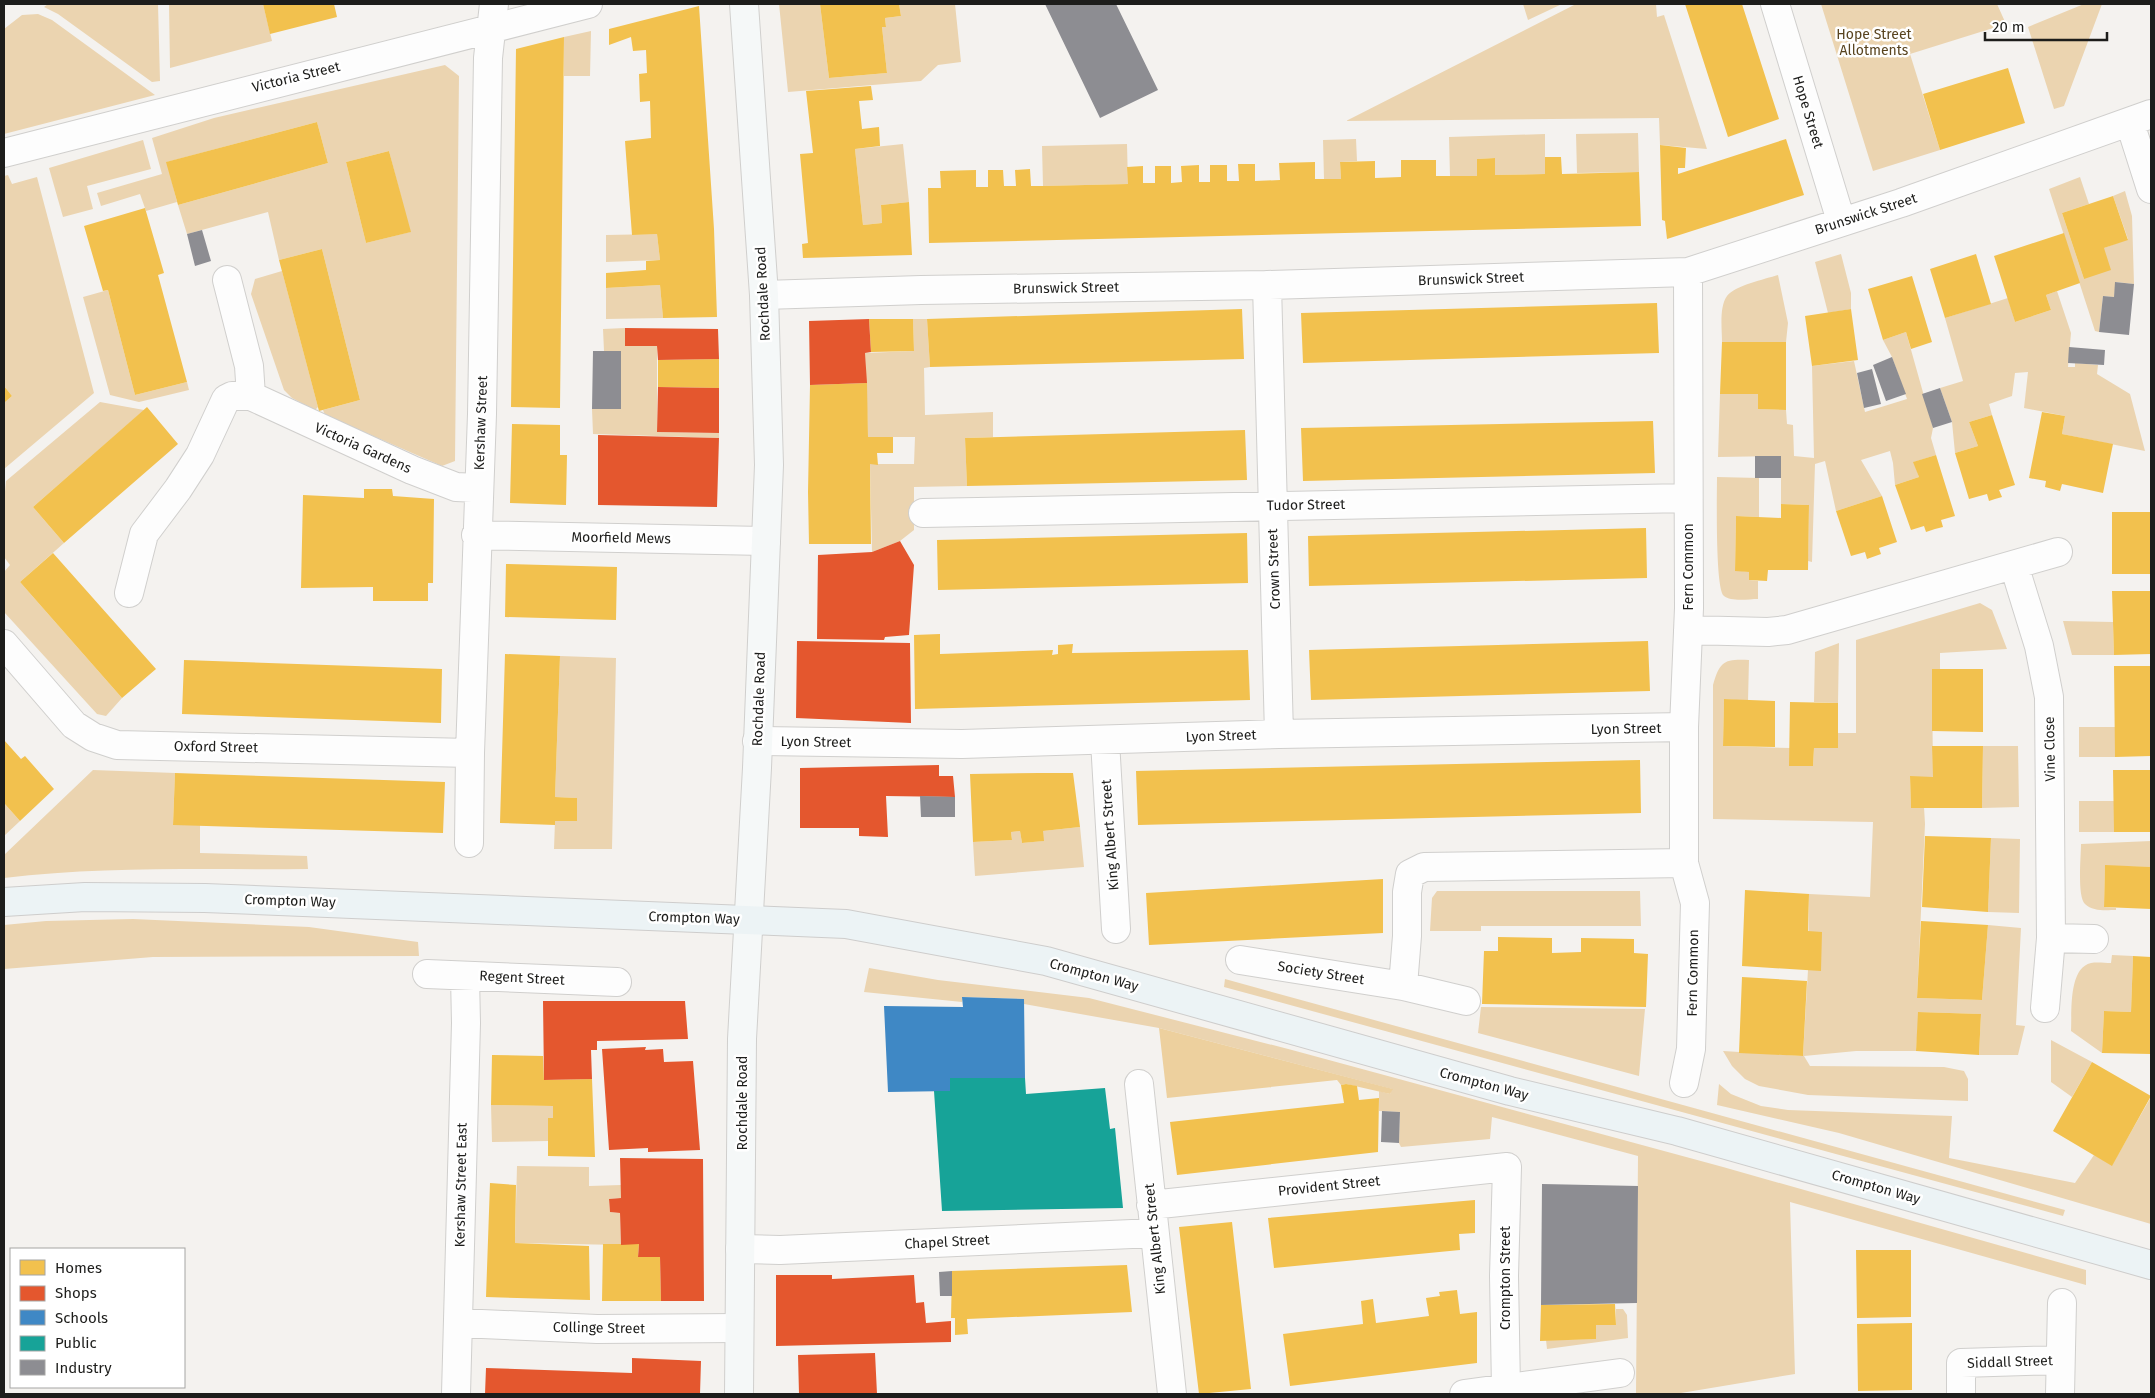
<svg xmlns="http://www.w3.org/2000/svg" width="2155" height="1398" font-family="'Fira Sans',sans-serif">
<style>
.green{fill:#ebd4b0;fill-rule:evenodd}
.forest{fill:#edd09e}
.homes{fill:#f2c14e}
.shops{fill:#e4572e}
.schools{fill:#3f88c5}
.public{fill:#17a398}
.industry{fill:#8d8d92}
.lines{fill:none;stroke-linecap:round;stroke-linejoin:round}
.street-casing{stroke:#d0cfcd;stroke-width:30}
.secondary-casing{stroke:#d0cfcd;stroke-width:30}
.primary-casing{stroke:#cecdcc;stroke-width:30}
.street{stroke:#fdfdfd;stroke-width:28}
.secondary{stroke:#f5f8f8;stroke-width:28}
.primary{stroke:#ecf3f5;stroke-width:28}
.labels{text-anchor:middle;dominant-baseline:central;stroke-width:5;stroke-linejoin:round;paint-order:stroke}
.park-label{font-size:14px;fill:#58431e;stroke:#fff}
.street-label{font-size:14px;fill:#1d1d1b;stroke:#fff}
</style>
<rect width="100%" height="100%" fill="#f4f2ef"/>
<path class="green" d="M48,4h110l2,77 -8,1 -94,-68 -14,-7z
M169,4h94l9,37 -102,27z
M779,4h41l9,74 58,-5 -5,-46h4l-1,-9 16,-2 -2,-12h56l6,58 -23,3 -17,16 -133,11z
M1523,4h39l-34,16z
M1576,4h80l1,13 7,-2 43,134 -47,-4 -1,-27 -313,3z
M1821,4h176l9,20 -96,30 30,96 -67,21z
M2084,4h18l-38,102 -10,3 -26,-82z
M38,14l14,6 103,75 -151,39v-105l18,-14z
M591,31l-1,45h-26v-39z
M445,65l14,11 -4,385 -13,5 -117,-51 -2,-5 37,-10 -38,-151 -43,11 -11,-48 -81,22 -9,-29 150,-42 -11,-41 -150,40 10,40 -31,9 -6,-17 -39,12 -4,-13 65,-19 -10,-36 62,-20zM389,151l21,81 -44,11 -20,-81z
M1638,133l1,39 -62,1 -1,-39z
M1545,134v40l-50,1v-17l-18,1v17h-27l-1,-39z
M1356,139l1,22 -17,1 1,17h-17l-1,-39z
M143,140l8,29 -64,17 6,23 -30,8 -14,-49z
M903,144l6,58 -28,3 1,18 -19,2 -8,-76z
M1127,144l1,40 -85,2 -1,-40z
M8,175l4,9 25,-7 57,216 -90,76v-66l8,-7 -8,-10v-210z
M2080,177l9,27 -27,9 22,66 20,-31 24,-9 -15,-43 12,-5 7,25 2,68 -18,-2 -2,15 -11,-1 -4,36 -4,-1 -46,-142z
M657,234l3,26 -54,2v-27z
M1841,254l10,39v16l-23,4 -13,-51z
M282,271l36,136 -3,3 -23,-12 -8,-8 -33,-96 4,-15z
M1778,275l10,48 -2,19h-64c0,-13 -3,-35 5,-46 7,-10 38,-17 51,-21z
M660,285l3,33 -57,1v-31z
M108,290l27,105 52,-13 2,8 -50,12 -29,-7 -27,-98z
M2057,291l14,42 -3,34h7v-4l23,2 -1,9 33,20 15,57 -83,-17 3,-18 -41,-8 4,-36 -13,1 -3,23 -23,8 3,11 -23,7 9,24 -23,7 -3,-31 -12,-34 23,-7 -18,-63 63,-20 7,24 36,-12 -5,-15z
M913,319h14l3,48 -6,1 1,47 68,-3v25l-28,1 2,48 -53,1v43l-14,11 -28,11 -2,-88h44l1,-27h-47l-3,-84 49,-2z
M625,328v18h32v86l62,1v5l-126,-4 -1,-25h29v-58h-17l-1,-22z
M1906,332l27,96 -2,10 5,17 -22,7 5,15 -24,8 -2,-22 -3,-12 -29,9 21,36 -46,15 -11,-50 -10,3 -3,98 -4,-1 1,-56 -28,-1v-48l-63,1 2,-63h38l1,15 27,1 1,14 6,1 1,31 20,2 -2,-92 42,-5 11,51 42,-13 -15,-42 -9,-17z
M100,402l44,8 -111,97 31,36 -44,39 102,116 -16,18 -9,-2 -93,-102v-40l6,-7 -6,-8v-55l2,-21z
M1717,477l42,1v39l-23,-1 -1,54 14,2v8l9,1v18c-9,0 -27,3 -34,-3 -9,-6 -7,-103 -7,-119z
M1980,603l12,7 15,39 -67,4v16l-8,1 1,107h-23l1,30h13l1,17 -8,174 65,2 6,-75 33,3 -5,97 9,1 -7,29h-39l2,-41 -62,-2 -3,39h-60l-52,5 6,10 134,1 20,4 4,8v22l-160,-6 -49,-9 -14,-7 -13,-13 -9,-15 80,5 5,-86 1,-76 61,3 3,-75 -160,-3v-134c7,-24 11,-26 36,-25l-1,41 -24,-2 -1,47 67,2 23,18 1,-18 24,-15h18v-93z
M2063,621l50,1 1,33h-42z
M1839,643l-1,60 -24,-1 1,-50z
M560,656l56,2 -4,191h-58l1,-28 22,-1v-22l-22,-1z
M2079,727h36v30h-36z
M1983,746h35l1,61 -37,1z
M93,770l82,3 -2,51 27,1v28l107,3 1,13c-101,1 -204,-3 -304,9v-23z
M2079,801h35v31h-35z
M4,803l16,18 -16,15z
M1080,827l4,40 -109,9 -2,-34 39,-2 -1,-8 9,-1 2,12 21,-2v-10z
M1991,838l29,1 -1,74 -31,-1z
M2151,841v26l-46,-1 -1,41 12,1v2c-9,0 -23,2 -31,-6 -8,-8 -4,-47 -4,-60z
M1437,891h203l1,35h-160v5h-51l2,-33z
M133,919l176,8 109,15 1,14 -266,1 -149,12v-44l42,-4z
M2112,955l21,1 -2,56 -27,-1 -2,42 -31,-22c1,-18 -3,-63 20,-68 6,-1 14,0 20,0z
M869,968l69,12 151,18 203,52 431,117 363,103v15l-296,-83 5,172 -120,20h-39l2,-238 -146,-39 -2,22 -89,8 -2,-4 1,-31 -21,-1v-20l11,3 2,-5 -233,-61 -135,-24v-5l-61,-2 -1,5 -98,-10z
M1225,979l840,231 -2,6 -839,-229z
M1481,1007l164,2 -6,67 -161,-43z
M2051,1040l41,22 -20,35 -21,-15z
M1719,1084l12,10 30,12 27,4 164,6 -3,42 126,25 19,-28 18,10 39,-68v127l-312,-91 -122,-28z
M491,1105l62,1v12h-5v23l-56,1z
M517,1166l72,1v19l32,-1v13l-12,1 1,13 10,1 1,32 -106,-2z
M1616,1309h7l4,6 1,23 -81,11 -1,-9 50,-1v-14h20z"/>
<path class="forest" d="M1159,1028l234,61 -3,5 -44,-10 -5,1 -4,-5 -170,18z"/>
<path class="homes" d="M263,4h71l3,13 -67,17z
M820,4h79l2,12 -16,2 1,9h-4l5,46 -58,5z
M1685,4h57l37,115 -51,18z
M699,6l15,223 3,88 -54,1 -3,-33 -54,3v-15l40,-3v-9l14,-1 -3,-26 -25,1 -6,-80 -1,-14 26,-3 -1,-37 -10,1 -1,-28 8,-1 -1,-23 -13,1 -2,-14 -22,8v-16z
M564,37l-4,371 -49,-1 5,-358z
M2008,68l17,55 -85,27 -17,-56z
M871,86l2,14 -14,1 3,28 17,-2 1,19 -25,3 8,76 19,-2 -1,-18 28,-3 3,53 -109,3 -1,-14 6,-1 -8,-89 13,-1 -7,-62z
M317,122l11,41 -150,42 -12,-43z
M1786,139l18,56 -137,44 -2,-18 -3,-1 -2,-75 26,3 -1,20h-7v6z
M389,151l22,81 -45,11 -20,-81z
M1545,157h16l1,17 77,-2 2,54 -712,17 -1,-55h13l-1,-17 36,-1v17h12v-17h15l1,16h12l-1,-16 15,-1 1,17h12l85,-2 -1,-17 16,-1v17h12v-17h16v17l11,-1 -1,-16 18,-1v17h11v-17h17v16h12l-1,-17h17v17l25,-1 -1,-17 36,-1v17h26l-1,-17 35,-1v17l26,-1v-17h35v16h41v-17l18,-1v17l50,-1z
M2113,196l15,44 -24,8 7,22 -27,9 -22,-66z
M145,208l19,65 -6,2 29,107 -52,13 -27,-105 -5,1 -19,-65z
M2064,233l16,50 -34,12 5,15 -36,12 -21,-66z
M322,249l38,151 -41,11 -40,-151z
M1976,254l15,50 -46,14 -15,-49z
M1912,276l20,66 -21,7 -5,-17 -23,8 -15,-51z
M1657,303l2,50 -356,10 -2,-50z
M1242,309l2,50 -314,8 -3,-48z
M1851,309l7,51 -46,6 -7,-50z
M869,319h44l1,32 -43,1z
M1722,342h64v68l-28,-1v-15h-38z
M719,359v29l-61,-1v-27z
M867,383l1,54h25v16h-16l1,12 -8,-1 1,80h-62l-1,-52 2,-107z
M4,386l8,10 -8,7z
M147,407l31,37 -114,99 -31,-36z
M2042,412l23,4 -3,18 51,10 -10,49 -41,-9 -2,7 -15,-4 1,-6 -17,-3z
M1992,415l23,70 -16,5 3,7 -7,2 -6,2 -2,-7 -18,5 -14,-46 23,-7 -9,-24z
M1653,421l2,52 -352,8 -2,-53z
M512,424l48,1v30h7l-1,50 -56,-2z
M1245,430l2,50 -280,6 -2,-48z
M1936,455l19,61 -14,4 2,7 -8,2 -9,3 -2,-6 -13,4 -16,-45 24,-8 -6,-15z
M364,489h28l1,7 41,3 -1,84h-5v18h-55v-14l-72,1 2,-93 61,3z
M1882,496l15,46 -18,6 2,6 -14,5 -2,-7 -14,4 -15,-45z
M1781,504l28,1 -1,65h-40l-1,11 -18,-1v-8l-14,-1 1,-55 45,2z
M2112,512h39v62h-39z
M1646,528l1,50 -338,8 -1,-50z
M1247,533l1,50 -310,7 -1,-50z
M53,553l103,116 -34,29 -102,-116z
M506,564l111,3 -1,53 -111,-3z
M2112,591h39v63l-37,1z
M940,634v20l113,-4 -1,5 6,-1v-9l15,-1 -1,9 176,-3 2,50 -335,9 -1,-74z
M1648,641l2,50 -339,9 -2,-50z
M505,654l55,2 -5,141 22,1v23h-22v4l-55,-2z
M184,660l258,9 -1,54 -259,-9z
M2114,666h37v90l-36,1z
M1932,669h51v63l-51,-1z
M1724,699l51,2v46l-52,-1z
M1790,702l48,1v45h-24l-1,18h-24z
M4,740l17,19 4,-3 29,33 -34,32 -16,-18z
M1932,746h51l-1,62h-71l-1,-32 23,1z
M1640,760l1,53 -503,12 -2,-54z
M2113,770h38v62h-37z
M175,773l270,9 -2,51 -270,-8z
M1039,773h34l7,54 -37,4 1,10 -22,2 -2,-12 -9,1 1,8 -39,2 -3,-68z
M1925,836l66,2 -3,74 -66,-5z
M2105,865l46,2v42l-47,-2z
M1383,879v54l-234,12 -3,-52z
M1745,890l64,4 -1,37 14,1 -1,39 -79,-5z
M1921,921l67,4 -6,75 -65,-2z
M1498,937l54,1v15l29,-1v-14l53,1v14l14,1 -2,53 -164,-3 2,-53h14z
M2133,956l18,1v97l-49,-1 2,-42 27,1z
M1742,977l65,4 -4,75 -64,-3z
M1918,1012l63,2 -2,41 -63,-4z
M492,1055l51,1 1,24 48,-1 3,78 -47,-1v-38h5v-12l-62,-1z
M2092,1062l59,34 -39,70 -59,-35z
M1346,1084l11,2 2,14 20,-2 -1,54 -201,23 -7,-53 174,-19 -3,-18z
M490,1183l26,2 -1,58 74,3 1,54 -104,-3z
M1475,1200v33l-16,1 1,16 -186,18 -6,-50z
M1232,1222l19,167 -52,5 -20,-167z
M603,1244h36l-1,13h22l1,44h-59z
M1856,1250h55v67l-54,1z
M1127,1265l5,47 -165,7 1,15 -13,1v-17h-4l1,-47z
M1457,1290l3,24 17,-2v51l-187,23 -7,-52 80,-10 -2,-23 12,-2 3,24 53,-7 -3,-18 14,-2 -1,-4z
M1615,1304l1,21h-20v14l-56,2 1,-36z
M1912,1323v67l-54,1 -1,-67z"/>
<path class="shops" d="M869,319l2,33 -6,1 2,30 -57,2 -1,-64z
M625,328l93,1 1,30 -61,1 -1,-14h-32z
M658,387l61,1v45l-62,-1z
M598,435l121,3 -2,69 -119,-2z
M900,541l14,24 -5,70 -24,2 -1,3 -67,-1 1,-84 54,-3z
M797,641l113,2 1,80 -115,-5z
M939,765v11h14l2,21 -69,-1 2,41 -29,-1v-8h-59v-60z
M543,1001h142l3,38 -91,2v9h-6l1,29 -48,1z
M646,1047l-1,3 18,-1 1,13 29,-1 7,89 -52,2v-4l-39,2 -7,-101z
M620,1158l83,1 1,142h-43l-1,-44h-22l1,-13 -18,1 -1,-32 -10,-1 -1,-13 12,-1z
M776,1275h56v4l82,-4 2,28 8,-1 2,21 25,-2v21l-175,4z
M875,1353l2,41h-78l-1,-39z
M632,1358l69,3 -1,33h-215l1,-26 146,5z"/>
<path class="schools" d="M962,997l62,2 1,79h-75v13l-62,1 -4,-86 79,1z"/>
<path class="public" d="M950,1078h75l1,16 79,-6 5,41 5,-1 8,80 -181,3 -8,-120h16z"/>
<path class="industry" d="M1045,4h71l42,86 -58,28z
M202,230l9,31 -16,5 -8,-32z
M2115,282l19,2 -5,51 -30,-3 4,-36 11,1z
M2069,347l36,3 -1,15 -36,-2z
M593,351h28v58h-29z
M1892,357l14,37 -20,7 -13,-36z
M1872,369l9,35 -17,4 -7,-35z
M1940,388l12,34 -19,6 -11,-34z
M1755,456h26v22h-26z
M920,796l35,1v20h-34z
M1382,1111l18,1 -1,31 -18,-1z
M1542,1184l96,2 -1,117 -96,2z
M952,1271v25h-12l-1,-24z"/>
<g class="lines">
<defs>
<path id="street" d="M1775,4l66,217
M2130,123l21,66
M4,153l584,-149
M227,280l22,86 2,30
M1267,285l12,449
M764,295l157,-5 346,-5 421,-13 213,-69 250,-89
M923,513l765,-15
M476,535l290,6
M2014,565l25,81 10,51 2,241 -6,70
M129,593l15,-59 34,-45 22,-34 26,-56 6,-3h19l161,74 44,17 22,1
M1688,630l80,2 19,-2 271,-78
M4,644l70,81 19,12 24,8 353,8
M757,741l205,3 317,-10 405,-7
M1105,741l11,188
M469,843l1,-90 12,-339 6,-356 6,-54
M1684,863l11,40 -4,146 -7,34
M2051,938l43,1
M1240,960l163,26 63,15
M427,974l190,8
M1403,986l4,-50v-44l3,-18 14,-7 260,-4v-136l5,-119 -1,-336
M1139,1084l33,310
M1151,1205l356,-38 -3,109 2,113
M740,1249l40,1 374,-17
M459,1323l138,6 142,-1
M456,1394l10,-371 -1,-47
M1464,1394l156,-21
M1961,1394v-31l99,-3
M2060,1394l2,-91"/>
<path id="secondary" d="M739,1394l3,-355 15,-271 12,-303 -5,-170 -20,-291"/>
<path id="primary" d="M4,902l81,-5 120,1 641,26 200,37 464,130 167,40 474,134"/>
</defs>
<use href="#street" class="street-casing"/>
<use href="#secondary" class="secondary-casing"/>
<use href="#primary" class="primary-casing"/>
<use href="#street" class="street"/>
<use href="#secondary" class="secondary"/>
<use href="#primary" class="primary"/>
</g>
<g class="labels">
<g class="park-label">
<text x="1874" y="34">Hope Street<tspan x="1874" dy="16">Allotments</tspan></text>
</g>
<g class="street-label">
<text transform="translate(296 77) rotate(-14)">Victoria Street</text>
<text transform="translate(1808 112) rotate(73)">Hope Street</text>
<text transform="translate(1866 214) rotate(-18)">Brunswick Street</text>
<text transform="translate(1471 279) rotate(-2)">Brunswick Street</text>
<text transform="translate(1066 288) rotate(-1)">Brunswick Street</text>
<text transform="translate(763 294) rotate(-93)">Rochdale Road</text>
<text transform="translate(481 423) rotate(-88)">Kershaw Street</text>
<text transform="translate(363 448) rotate(24)">Victoria Gardens</text>
<text transform="translate(1306 505) rotate(-1)">Tudor Street</text>
<text transform="translate(621 538) rotate(1)">Moorfield Mews</text>
<text transform="translate(1688 567) rotate(-90)">Fern Common</text>
<text transform="translate(1274 569) rotate(-92)">Crown Street</text>
<text transform="translate(759 699) rotate(-88)">Rochdale Road</text>
<text transform="translate(1626 729) rotate(-1)">Lyon Street</text>
<text transform="translate(1221 736) rotate(-2)">Lyon Street</text>
<text transform="translate(816 742) rotate(1)">Lyon Street</text>
<text transform="translate(216 747) rotate(1)">Oxford Street</text>
<text transform="translate(2050 749) rotate(-91)">Vine Close</text>
<text transform="translate(1110 835) rotate(-94)">King Albert Street</text>
<text transform="translate(290 901) rotate(2)">Crompton Way</text>
<text transform="translate(694 918) rotate(2)">Crompton Way</text>
<text transform="translate(1321 973) rotate(9)">Society Street</text>
<text transform="translate(1693 973) rotate(-89)">Fern Common</text>
<text transform="translate(1094 975) rotate(15)">Crompton Way</text>
<text transform="translate(522 978) rotate(3)">Regent Street</text>
<text transform="translate(1484 1084) rotate(15)">Crompton Way</text>
<text transform="translate(742 1103) rotate(-90)">Rochdale Road</text>
<text transform="translate(461 1185) rotate(-89)">Kershaw Street East</text>
<text transform="translate(1329 1186) rotate(-6)">Provident Street</text>
<text transform="translate(1876 1187) rotate(16)">Crompton Way</text>
<text transform="translate(1155 1239) rotate(-96)">King Albert Street</text>
<text transform="translate(947 1242) rotate(-3)">Chapel Street</text>
<text transform="translate(1505 1278) rotate(-90)">Crompton Street</text>
<text transform="translate(599 1328) rotate(1)">Collinge Street</text>
<text transform="translate(2010 1362) rotate(-2)">Siddall Street</text>
</g>
</g>
<rect width="2155" height="1398" fill="none" stroke="#1d1d1b" stroke-width="10"/>
<rect x="10" y="1248" width="175" height="140" fill="#ffffff" stroke="#a5a5a4"/>
<rect x="20" y="1260" width="25" height="15" fill="#f2c14e" stroke="#a5a5a4"/>
<text x="55" y="1273" font-size="15" fill="#1d1d1b">Homes</text>
<rect x="20" y="1286" width="25" height="15" fill="#e4572e" stroke="#a5a5a4"/>
<text x="55" y="1298" font-size="15" fill="#1d1d1b">Shops</text>
<rect x="20" y="1310" width="25" height="15" fill="#3f88c5" stroke="#a5a5a4"/>
<text x="55" y="1323" font-size="15" fill="#1d1d1b">Schools</text>
<rect x="20" y="1336" width="25" height="15" fill="#17a398" stroke="#a5a5a4"/>
<text x="55" y="1348" font-size="15" fill="#1d1d1b">Public</text>
<rect x="20" y="1360" width="25" height="15" fill="#8d8d92" stroke="#a5a5a4"/>
<text x="55" y="1373" font-size="15" fill="#1d1d1b">Industry</text>
<path d="M1985 32v8h122v-8" fill="none" stroke="#1d1d1b" stroke-width="2.5"/>
<text x="1992" y="32" font-size="15" fill="#1d1d1b" stroke="#ffffff" stroke-width="4" paint-order="stroke">20 m</text>
</svg>
